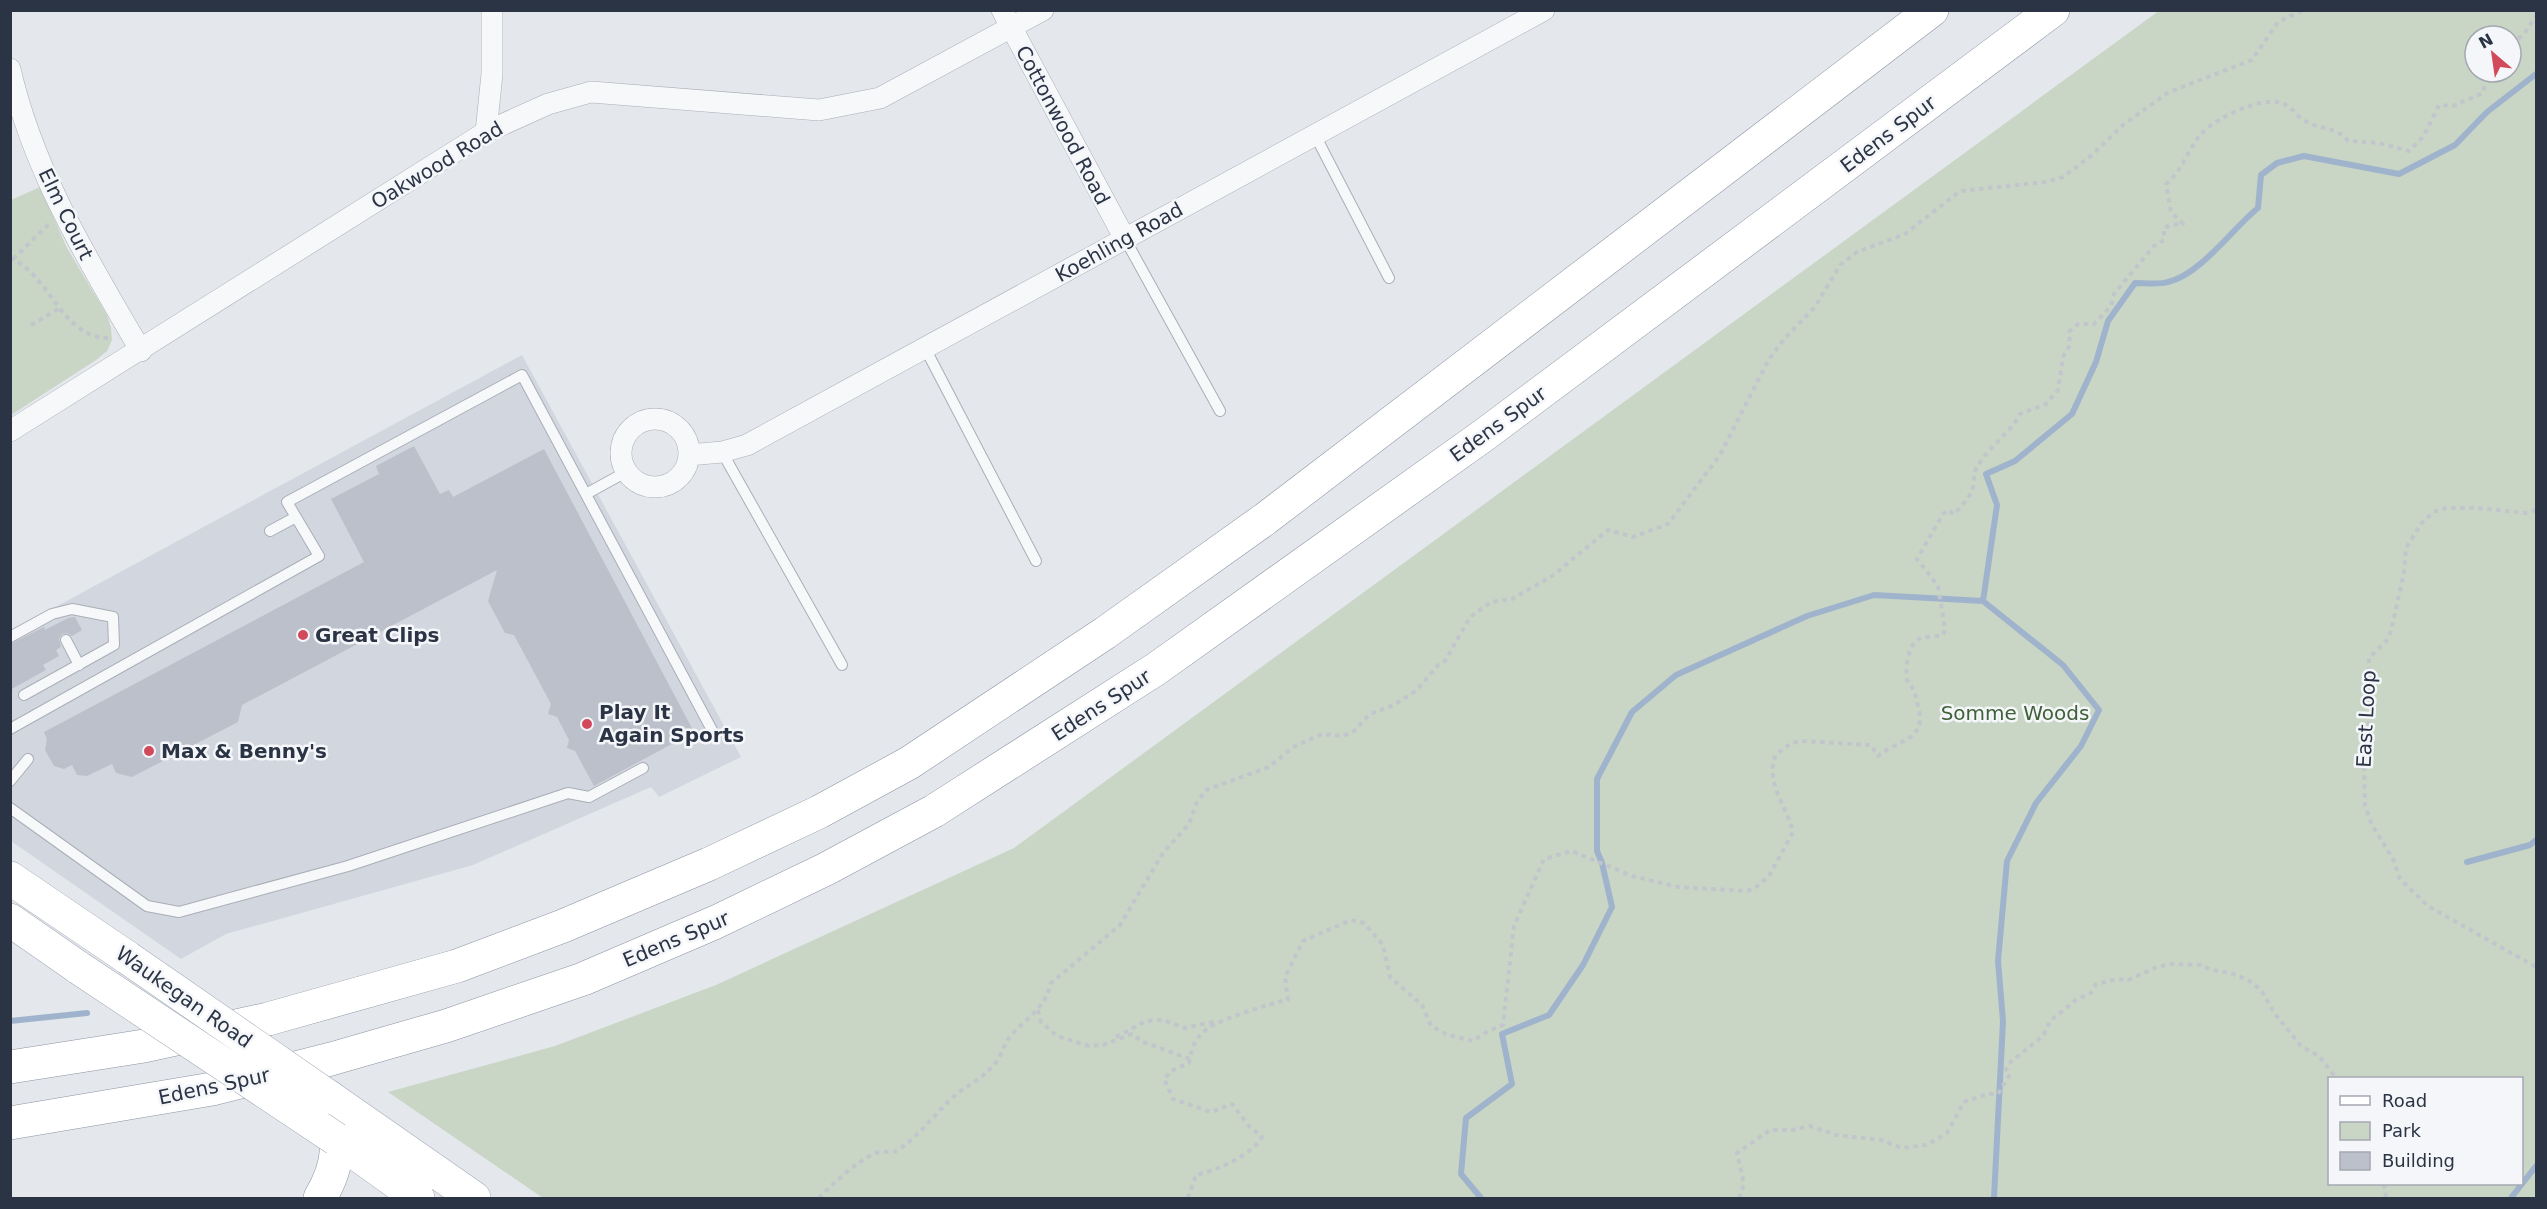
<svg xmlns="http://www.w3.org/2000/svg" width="2547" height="1209" font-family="'DejaVu Sans',sans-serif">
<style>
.built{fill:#d2d6de}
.green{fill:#c9d6c5;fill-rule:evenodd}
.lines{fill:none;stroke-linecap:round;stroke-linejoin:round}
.stream{stroke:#9fb4cc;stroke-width:6}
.building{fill:#bbc0ca}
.lane-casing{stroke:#a9aeb7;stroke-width:12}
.street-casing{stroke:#a9aeb7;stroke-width:22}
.primary-casing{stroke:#a3abb8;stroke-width:34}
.highway-casing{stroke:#8b94a3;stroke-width:34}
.path{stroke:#c2c5cb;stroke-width:4;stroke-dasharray:4.5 4.5;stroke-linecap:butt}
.lane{stroke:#f7f8fa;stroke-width:10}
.street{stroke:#f7f8fa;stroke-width:21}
.primary{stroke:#fff;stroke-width:33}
.highway{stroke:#fff;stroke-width:33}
.primary-bridge-casing{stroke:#a3abb8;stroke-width:34;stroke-linecap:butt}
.primary-bridge{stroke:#fff;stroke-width:33}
.poi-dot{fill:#d1495b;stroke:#f4f6f9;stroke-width:2}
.labels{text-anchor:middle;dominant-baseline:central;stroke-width:5;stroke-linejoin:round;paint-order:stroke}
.street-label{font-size:20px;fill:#2b3445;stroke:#f4f6f9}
.poi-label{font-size:20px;font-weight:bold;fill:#2b3445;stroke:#f4f6f9;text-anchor:start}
.park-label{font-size:20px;fill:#3f6138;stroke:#f4f6f9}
</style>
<rect width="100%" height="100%" fill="#e4e7ec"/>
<path class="built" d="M522,355l219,402 -82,40 -8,-10 -178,78 -247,69 -45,25 -170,-118v-210z"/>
<path class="green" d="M2160,10l376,1v1187h-1993l-155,-106 167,-46 161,-61 298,-137zM2475,36h36v36h-36zM2522,1078v106h-192v-106z
M40,187l27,61 40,67 4,13 1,12 -5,11 -11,9 -85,55v-215z"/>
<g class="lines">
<path class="stream" d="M1983,601l14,-96 -11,-31 29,-13 57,-47 24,-52 12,-41 27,-38c10,0 24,2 33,-1 33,-8 64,-53 90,-74l3,-33 16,-12 27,-7 95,18 56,-29 32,-33 49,-38
M2467,862l63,-17 6,-5
M10,1021l77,-8
M1481,1198l-20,-24 5,-56 46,-34 -10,-50 47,-19 34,-50 29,-58 -10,-44 -5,-12v-72l35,-67 44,-37 131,-59 67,-21 109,6 80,64 36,45 -18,36 -45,57 -29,58 -9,100 5,60 -9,177
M2511,1198l25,-32"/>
</g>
<path class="building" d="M414,446l26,48 9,-4 4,7 91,-48 150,283 -100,54 -19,-35 -8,-3 2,-8 -12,-23 -9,-3 3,-10 -37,-69 -9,-2 -17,-32 9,-31 -255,135 -4,17 -106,55 -16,-4 -4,-9 -25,12 -10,-1 -5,-10 -8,4 -10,-3 -9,-16 2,-11 -3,-7 320,-170 -33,-63 48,-25 -3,-8z
M75,617l7,13 -10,6 -5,-3 -5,1 -3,5 2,8 -5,3 3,6 -16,9 3,5 -36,20v-46l34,-17 1,3 23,-12z"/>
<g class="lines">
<defs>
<path id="lane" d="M1315,135l74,143
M1125,239l95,172
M925,348l111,213
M722,452l120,213
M586,494l40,-22
M270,531l26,-14
M10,637l42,-23 20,-5 41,8 1,28 -90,50
M66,640l13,25
M10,729l309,-173 -32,-54 235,-127 191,357
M10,781l18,-22
M10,808l137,98 32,6 169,-46 220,-73 21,4 54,-29"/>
<path id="street" d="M1002,10l123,229
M10,69c23,102 79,193 131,282
M486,132l6,-58v-64
M621 453a34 34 0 1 1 68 0a34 34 0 1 1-68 0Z
M10,431l476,-299 62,-28 43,-12 228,18 61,-12 163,-88
M689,455l33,-3 25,-7 797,-435"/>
<path id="primary" d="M10,878l118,80
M10,920l69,48
M329,1097l145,101
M336,1139l82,59"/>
<path id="highway" d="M10,1067l134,-21 124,-27 189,-53 106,-40 146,-62 110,-52 90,-49 196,-130 160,-114 667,-509
M10,1123l202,-34 119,-30 115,-33 137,-47 133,-57 110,-53 108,-58 222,-142 328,-234 569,-425
M320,1198c22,-37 19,-59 9,-101"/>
</defs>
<use href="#lane" class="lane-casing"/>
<use href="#street" class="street-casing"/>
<use href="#primary" class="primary-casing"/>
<use href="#highway" class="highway-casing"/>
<path class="path" d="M2511,44l12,-9 13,-19
M10,258c41,17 52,83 102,80
M13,259l36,-35
M31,325l29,-17
M2536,510l-10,3 -50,-5h-30l-13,4 -12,12 -15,24 -2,25 -13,58 -4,9 -18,18 1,57 -6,48 1,43 7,19 21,34 7,20 28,27 108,61
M1038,1010l3,12 16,14 32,10 14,-1 29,-11 11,8 47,17
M1116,1037l30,-16 17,-1 22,8 31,-7
M2384,1184l2,14
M819,1198c16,-16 36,-36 57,-45 7,-3 16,1 22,-3 22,-15 35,-34 53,-51 14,-13 30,-19 43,-34 7,-8 9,-19 15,-27 14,-18 38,-30 41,-54l70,-59 43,-72 26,-29 7,-20 10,-14 63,-23 26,-21 27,-12 21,2 11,-5 16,-17 24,-9 23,-15 21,-25 7,-4 25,-44 21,-15 21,-3 40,-23 56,-46 25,7 35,-13 52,-69 49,-96 16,-21 30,-31 25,-42 17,-13 48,-18 55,-43 86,-9 17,-5 29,-22 31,-30 46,-33 83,-32 26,-38 25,-12
M1188,1198l8,-23c21,-5 55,-19 66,-38l-13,-11 -17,-22 -21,8 -38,-13 -9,-20 7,-8 18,-8c5,-35 25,-39 54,-50 15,-5 29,-10 45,-13l-3,-23 18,-36 48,-21 13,3 19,22 7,32 32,28 9,21 17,9 25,6 15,-10 15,-6 11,-99 30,-67 28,-8 60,25 46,11 68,4 8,-2 15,-13 24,-44c-6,-26 -29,-50 -17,-78l16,-11 9,-2 70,4 7,11c20,-17 50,-15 40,-50 -2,-10 -4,-18 -11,-26 -2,-11 1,-36 12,-41 6,-3 16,-2 24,-4l2,-6 -7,-43 -21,-27 26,-45 5,-4 6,4c6,-6 18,-19 19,-27 2,-7 0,-11 3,-18 11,-21 33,-34 44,-55l26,-10 12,-14 5,-33 7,-12 -1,-13 9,-8h16l17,-18 3,-12 40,-48 10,-6v-12l6,-3 13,-1 -12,-12 -5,-28c17,-14 22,-36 37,-52 15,-15 58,-36 79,-29 11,4 15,15 25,19 14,7 31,6 41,19l31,2 30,8 14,-14 16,-32 14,1 30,-13 5,-21
M1739,1198l5,-14 -7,-31 33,-23h22l18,-4 26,9 45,5 21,8 25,-3 20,-12 17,-31 24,-8h10l12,-20 -4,-5 2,-5 35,-28 7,-15 26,-21 15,-7 5,-9 21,-5 11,1 29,-13 13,-3 31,1 10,5 20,3 17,7 13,10 14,24 26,32 18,10 17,22"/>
<use href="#lane" class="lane"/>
<use href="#street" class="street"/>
<use href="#primary" class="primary"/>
<use href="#highway" class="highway"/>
<defs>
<path id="primary-bridge" d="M128,958l201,139
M79,968l257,171"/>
</defs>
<use href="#primary-bridge" class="primary-bridge-casing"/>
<use href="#primary-bridge" class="primary-bridge"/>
</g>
<g class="poi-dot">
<circle cx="303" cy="635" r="6"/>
<circle cx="587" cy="724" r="6"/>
<circle cx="149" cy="751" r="6"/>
</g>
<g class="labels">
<g class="street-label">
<text transform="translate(1063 125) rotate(62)">Cottonwood Road</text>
<text transform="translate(1888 134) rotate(-37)">Edens Spur</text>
<text transform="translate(437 165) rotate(-31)">Oakwood Road</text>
<text transform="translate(66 214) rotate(64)">Elm Court</text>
<text transform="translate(1119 242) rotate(-29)">Koehling Road</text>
<text transform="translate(1498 424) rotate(-36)">Edens Spur</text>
<text transform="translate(1101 705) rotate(-33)">Edens Spur</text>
<text transform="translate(2366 719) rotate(-87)">East Loop</text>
<text transform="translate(676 939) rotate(-23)">Edens Spur</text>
<text transform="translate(184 997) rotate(35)">Waukegan Road</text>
<text transform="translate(214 1086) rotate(-12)">Edens Spur</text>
</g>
<g class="poi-label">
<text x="315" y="635">Great Clips</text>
<text x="599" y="712">Play It<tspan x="599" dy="23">Again Sports</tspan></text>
<text x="161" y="751">Max &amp; Benny's</text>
</g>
<g class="park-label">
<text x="2015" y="713">Somme Woods</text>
</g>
</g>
<rect width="2547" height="1209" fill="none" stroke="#2b3445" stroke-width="24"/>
<rect x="2328" y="1077" width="195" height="108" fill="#f4f6f9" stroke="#a4a8b1" stroke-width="1.5"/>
<rect x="2340" y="1096" width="30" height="9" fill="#ffffff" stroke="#a4a8b1" stroke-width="1.5"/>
<text x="2382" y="1107" font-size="18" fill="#2b3445">Road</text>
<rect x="2340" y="1122" width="30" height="18" fill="#c9d6c5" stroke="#a4a8b1" stroke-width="1.5"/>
<text x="2382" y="1137" font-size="18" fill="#2b3445">Park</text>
<rect x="2340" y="1152" width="30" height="18" fill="#bbc0ca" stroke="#a4a8b1" stroke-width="1.5"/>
<text x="2382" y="1167" font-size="18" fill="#2b3445">Building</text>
<g transform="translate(2493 54) rotate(331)"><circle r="28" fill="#f4f6f9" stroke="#a4a8b1" stroke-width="1.5"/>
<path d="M0-4.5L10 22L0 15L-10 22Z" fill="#d1495b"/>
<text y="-9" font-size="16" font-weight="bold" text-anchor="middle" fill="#2b3445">N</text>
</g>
</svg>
